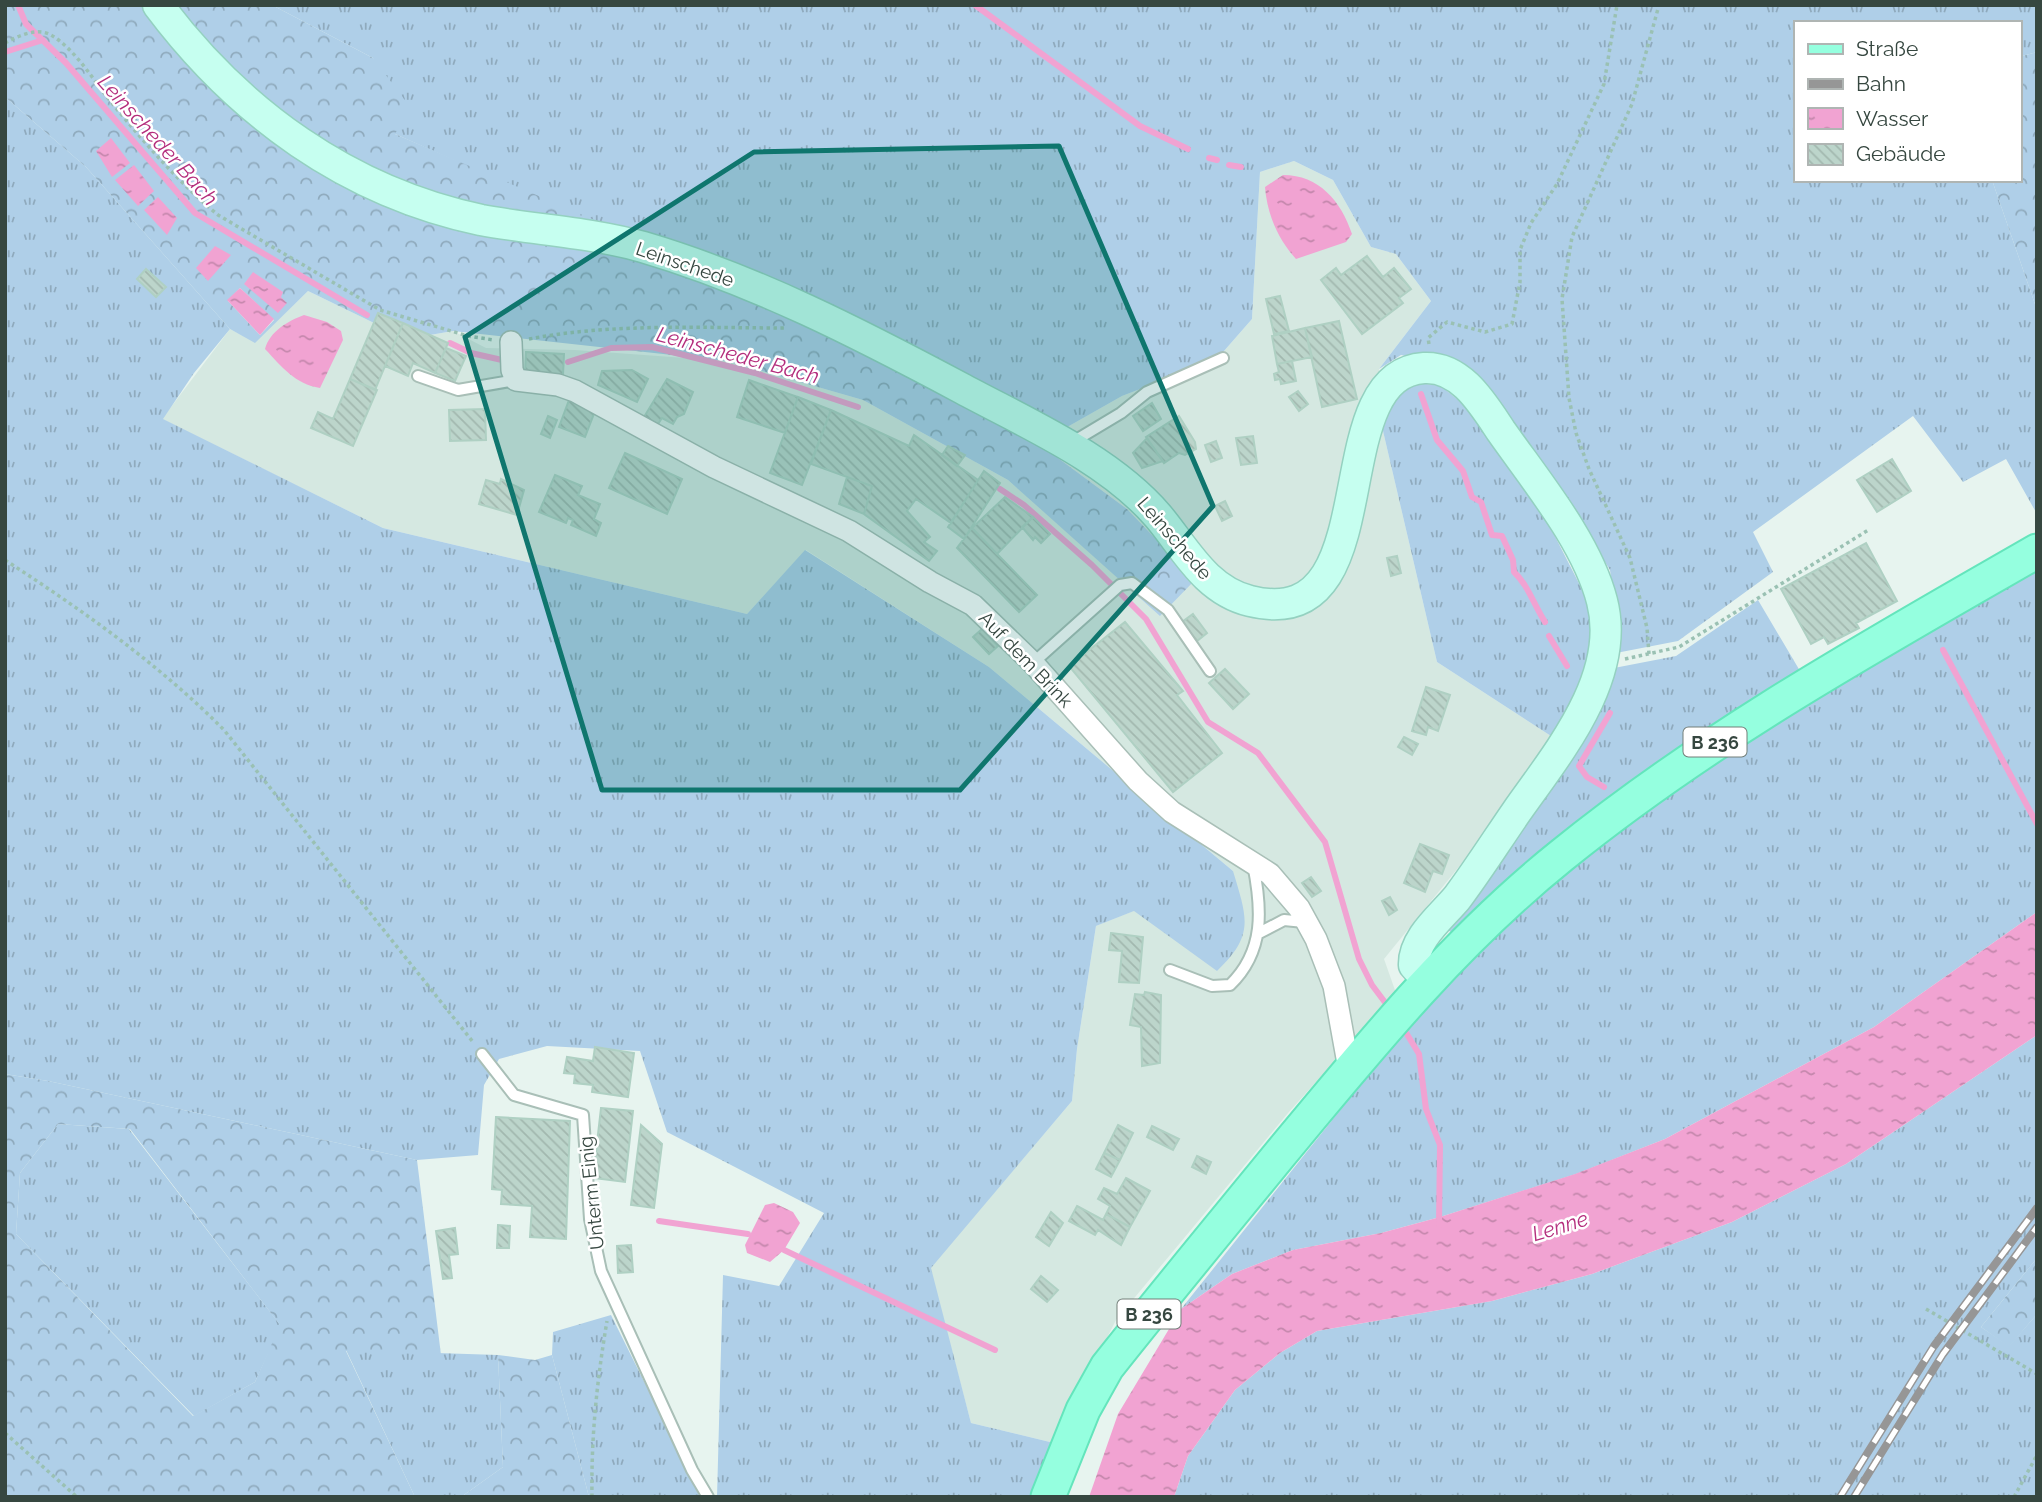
<svg xmlns="http://www.w3.org/2000/svg" width="2042" height="1502" font-family="Raleway,sans-serif">
<style>
.residential{fill:#d5e8e1}
.grass{fill:url(#grass-tufts)}
.forest{fill:url(#forest-crowns);fill-rule:evenodd}
.water{fill:url(#water-ripples)}
.lines{fill:none;stroke-linecap:round;stroke-linejoin:round}
.stream{stroke:#f1a3d2;stroke-width:6}
.building{fill:url(#building-back-hatch);stroke:#afd0c3;stroke-width:2}
.service-casing{stroke:#a9bfb7;stroke-width:14}
.minor-casing{stroke:#a9bfb7;stroke-width:24}
.secondary-casing{stroke:#94d1c0;stroke-width:33}
.primary-casing{stroke:#64e5bc;stroke-width:37}
.path{stroke:#9ac1b3;stroke-width:3.5;stroke-dasharray:3.5 3.5;stroke-linecap:butt}
.service{stroke:#fff;stroke-width:10}
.minor{stroke:#fff;stroke-width:21}
.secondary{stroke:#c6fff0;stroke-width:30}
.primary{stroke:#95ffdf;stroke-width:33}
.rail-casing{stroke:#969696;stroke-width:8}
.rail{stroke:#fff;stroke-width:5;stroke-dasharray:16;stroke-linecap:butt}
.marked{fill:#0f766e;fill-opacity:0.2;stroke:#0f766e;stroke-width:5;stroke-linejoin:round}
.labels{text-anchor:middle;dominant-baseline:central;stroke-width:5;stroke-linejoin:round;paint-order:stroke}
.shield{fill:#fff;stroke:#727e79;stroke-width:2}
.shield-label{font-size:18px;font-weight:bold;fill:#364740}
.street-label{font-size:19px;fill:#364740;stroke:#fff}
.water-label{font-size:21px;font-style:italic;fill:#b42e7d;stroke:#fff}
</style>
<defs>
<pattern id="grass-tufts" width="24" height="20" patternUnits="userSpaceOnUse" patternTransform="scale(1.75)"><rect width="24" height="20" fill="#afcfe8"/><path d="M3 7l-1-3M5 7V3M7 7l1-3M15 17l-1-3M17 17v-4M19 17l1-3" fill="none" stroke="#8faabd"/></pattern>
<pattern id="forest-crowns" width="20" height="18" patternUnits="userSpaceOnUse" patternTransform="scale(1.75)"><rect width="20" height="18" fill="#afcfe8"/><path d="M2 6a3 3 0 1 1 6 0M12 15a3 3 0 1 1 6 0" fill="none" stroke="#8faabd"/></pattern>
<pattern id="water-ripples" width="26" height="14" patternUnits="userSpaceOnUse" patternTransform="scale(1.75)"><rect width="26" height="14" fill="#f1a3d2"/><path d="M2 4q2-2 4 0t4 0M15 11q2-2 4 0t4 0" fill="none" stroke="#c487ac"/></pattern>
<pattern id="building-back-hatch" width="6" height="6" patternUnits="userSpaceOnUse" patternTransform="scale(1.75)"><rect width="6" height="6" fill="#bcd5cb"/><path d="M-1 5l2 2M0 0l6 6M5-1l2 2" fill="none" stroke="#a2b8af"/></pattern>
</defs>
<rect width="100%" height="100%" fill="#e7f4ef"/>
<path class="residential" d="M1294,161l39,19 38,67 25,7 35,47 -52,68 4,62 54,231 114,74 -63,95 -104,128 12,34 -108,120 -172,207 -62,123 -83,-20 -41,-155 142,-167 5,-52 19,-123 137,-55 -244,-204 -183,-117 -59,64 -364,-86 -221,-109 68,-90 25,13 53,-51 99,48 46,-8 33,17 89,2 152,11 136,39 145,80 152,135 -33,-106 -84,-62 19,-17 60,-34 70,-27 32,-18 28,-32 8,-147z"/>
<path class="grass" d="M272,5h1765v47l-18,5v-34h-224v157h197l45,130v204l-31,-55 -43,23 -50,-66 -160,116 20,40 -95,69 -62,12v-38l-6,-45 -44,-71 -118,-134 -47,-10 -22,14 52,-68 -35,-47 -25,-7 -38,-67 -39,-19 -34,11 -8,147 -28,32 -32,18 -70,27 -60,34 -667,-296 -22,-76z
M5,97l81,70 144,162 -36,44 -31,46 220,109 364,86 58,-64 184,117 244,204c14,47 22,64 -16,100l-83,-60 -38,15 -19,123 -5,52 -141,167 40,155 83,20 -18,54h-319l6,-222 56,11 45,-73 -157,-81 -27,-81 -93,-5 -48,13 -15,26 -6,70 -61,5 -369,-79 -43,-7z
M1398,380l43,6 49,40 49,79 50,98 2,50 -12,34 -28,49 -114,-74 -54,-231 -2,-33z
M2037,560v352l-163,115 -209,112 -89,35 -136,43 -59,16 -88,17 -61,24 -51,35 245,-306 143,-139 227,-162z
M1758,600l45,76 -168,102 -88,72 -93,83 -10,-4 170,-261 62,-12z
M2037,1035v223l-56,69 28,19 28,-32v183h-863l14,-41 47,-66 45,-37 37,-22 175,-30 100,-27 140,-52 114,-58z
M58,1124l71,5 152,197 -26,56 -61,34 -178,-182 4,-61z
M611,1315l77,155 16,27h-115l-37,-142 1,-23z
M346,1350l152,5 5,112 -42,30h-46z"/>
<path class="forest" d="M5,5h267l101,53 37,49 -15,27 392,169 256,144 84,62 68,71 -35,36 -152,-136 -145,-80 -136,-39 -274,-30 -46,8 -99,-48 -53,52 -25,-14 -144,-162 -81,-70zM240,288l34,32 -14,15 -32,-34z
M2037,52v258l-45,-130h27v-123z
M5,1074l43,7 369,79 24,195 -95,-4 69,146h-410zM58,1124l72,5 150,196 -25,57 -62,34 -177,-182 4,-61z
M2037,1258v56l-28,33 -28,-20z
M498,1355l37,5 17,-5 37,142h-128l42,-30z"/>
<path class="water" d="M111,138l19,25 -18,14 -16,-26z
M134,165l20,26 -16,15 -23,-26z
M1283,175c36,0 58,26 69,59l-6,8 -50,17c-18,-20 -29,-45 -31,-72z
M158,197l19,21 -10,17 -23,-25z
M215,246l16,9 -23,26 -12,-13z
M253,272l30,20 -2,5 6,6 -9,10 -34,-29z
M240,288l34,31 -14,16 -33,-35z
M304,315l23,7 14,9 2,9 -23,48c-25,-4 -38,-21 -55,-39 5,-18 23,-28 39,-34z
M2037,912v123l-191,129 -114,58 -140,52 -100,27 -175,30 -37,22 -45,37 -47,66 -14,41h-85l29,-83 63,-105 51,-35 61,-24 88,-17 59,-16 135,-43 90,-35 209,-112z
M774,1203l19,9 7,11 -16,27 -14,12 -23,-9 -2,-8 20,-40z"/>
<g class="lines">
<path class="stream" d="M18,5l8,19 40,39 129,150 172,102
M975,5l165,121 48,23
M5,52l38,-12
M1209,158l8,2
M1229,165l12,2
M450,343l21,10 31,7
M568,362l43,-14 41,-1 103,26 103,34
M1421,394l16,46 26,31 9,26 9,5 11,33 10,1 11,24 1,12c14,13 20,33 31,50
M1000,489l24,16 68,60 54,54 62,103 50,31 67,89 34,117 13,26 18,24
M1549,636l18,30
M1943,650l94,174
M1604,787l-17,-10 -8,-11 31,-53
M1402,1026l17,28 7,55 14,36 -1,80
M659,1221l89,13
M784,1250l211,100"/>
</g>
<path class="building" d="M1367,256l16,21 11,-9 17,21 -12,9 4,5 -41,31 -41,-54 15,-12 5,7z
M146,269l20,18 -10,10 -19,-18z
M1280,296l9,35 -15,3 -8,-35z
M378,313l25,10 -28,67 -25,-11z
M1339,321l18,78 -35,8 -17,-79z
M403,323l45,20 -13,30 -22,-10 -5,13 -23,-10z
M1305,328l7,29 -35,7 -5,-28z
M446,348l20,8 -11,25 -20,-8z
M526,352l38,2 -1,21 -38,-2z
M1292,361l4,20 -15,3 -1,-5 -5,1 -1,-6 5,-2 -2,-8z
M632,370l16,9 -11,23 -39,-17 4,-14z
M350,379l27,11 -24,56 -42,-18 7,-16 15,7z
M667,379l26,13 -9,22 -7,3 -4,7 -11,-6 -4,6 -14,-7z
M749,380l49,17 -13,36 -48,-16z
M1298,391l10,13 -9,7 -10,-14z
M798,397l33,13 -29,75 -32,-12z
M569,400l26,11 -10,26 -26,-10z
M1152,403l9,16 -18,12 -10,-15z
M485,409l1,31 -36,1 -1,-31z
M831,410l78,36 5,-11 64,45 -27,43 -35,-24 -9,12 23,26 -6,5 13,9 -8,10 -65,-47 8,-28 -61,-22z
M548,416l9,4 -7,18 -9,-4z
M1179,416l16,26 1,7 -11,6 -6,-2 -15,10 -18,-26z
M1253,436l4,27 -16,2 -5,-27z
M1147,438l16,23 -21,7 -9,-15z
M1216,441l6,17 -11,4 -6,-17z
M948,446l17,9 -8,11 -15,-11z
M625,453l57,26 -15,35 -58,-26z
M1892,459l19,32 -34,21 -20,-32z
M984,471l16,12 -36,56 -16,-12z
M555,475l27,11 -4,9 22,9 -6,15 7,4 -5,13 -25,-11 2,-5 -5,-2 -2,5 -27,-11z
M847,477l25,9 -8,28 -25,-10z
M501,479l23,11 -7,25 -38,-11 7,-24 14,4z
M1005,497l28,20 -36,37 -25,-26z
M1225,501l7,15 -10,5 -7,-15z
M1033,517l17,17 -9,9 -6,-6 -2,3 -11,-13z
M972,528l65,67 -18,17 -62,-64z
M1866,543l31,58 -41,22 3,5 -31,16 -4,-7 -13,7 -30,-55z
M1397,556l4,17 -10,3 -4,-18z
M1193,614l14,19 -10,8 -15,-19z
M1125,622l58,69 -6,4 45,58 -49,39 -104,-126z
M982,629l16,17 -9,8 -16,-17z
M1225,669l24,25 -16,15 -24,-26z
M1426,687l24,8 -12,36 -10,-4 -2,8 -14,-4z
M1404,737l14,7 -6,11 -14,-8z
M1420,844l29,11 -7,19 -9,-3 -8,21 -21,-9z
M1311,877l10,14 -9,6 -10,-14z
M1390,897l7,13 -8,5 -7,-14z
M1111,933l32,4 -4,46 -20,-1 3,-31 -13,-1z
M1145,992l16,3 -1,68 -18,3 -1,-39 -11,-2 5,-31 9,1z
M595,1047l39,6 -6,44 -36,-5 1,-7 -19,-2 1,-9 -11,-1 3,-16 26,4z
M601,1108l32,3 -8,71 -32,-4z
M496,1117l74,4 -4,118 -36,-2 2,-31 -31,-2 1,-14 -10,-1z
M641,1125l21,19 -8,64 -23,-3z
M1118,1125l15,8 -13,27 -16,-7z
M1152,1126l27,13 -6,11 -26,-13z
M1104,1153l16,7 -9,17 -15,-8z
M1197,1156l14,6 -5,12 -14,-7z
M1126,1178l24,13 -20,36 -24,-13 4,-8 -12,-7 6,-11 13,6z
M1077,1206l26,14 3,-6 24,13 -9,18 -23,-15 -3,5 -26,-14z
M1051,1212l12,11 -14,23 -13,-9z
M498,1225l12,1 -1,22h-12z
M455,1228l3,26 -9,1 3,23 -9,1 -7,-48z
M631,1245l2,27 -15,1 -1,-27z
M1041,1276l17,14 -11,12 -16,-13z"/>
<g class="lines">
<defs>
<path id="service" d="M418,376l40,14 58,-10
M1071,443l50,-30 26,-21 76,-34
M1033,663l87,-78 12,-2 36,27 42,61
M1259,933l25,-13 20,2
M1170,970l42,16 18,-1c35,-34 32,-76 23,-121
M482,1054l32,41 69,20 7,104 11,52 91,199 16,27"/>
<path id="minor" d="M511,342l1,28 4,10 42,5 17,6 139,76 135,64 81,51 43,23 60,58 105,118 34,31 98,62 29,34 17,31 18,47 15,83"/>
<path id="secondary" d="M158,5c81,108 190,187 323,215 54,10 109,12 162,27 112,33 217,87 320,142 65,35 146,70 195,127 27,32 47,74 92,85 143,35 68,-226 174,-233 37,-2 59,36 77,63 35,50 86,111 101,170 20,76 -45,153 -85,210 -20,29 -39,59 -60,87 -16,19 -44,41 -43,67l14,16"/>
<path id="primary" d="M1048,1497l35,-87 24,-43c57,-72 116,-143 174,-214 87,-105 173,-211 280,-297 148,-120 311,-210 476,-305"/>
</defs>
<use href="#service" class="service-casing"/>
<use href="#minor" class="minor-casing"/>
<use href="#secondary" class="secondary-casing"/>
<use href="#primary" class="primary-casing"/>
<path class="path" d="M5,43c13,-7 32,-16 46,-8 24,14 43,46 60,67 33,40 67,80 107,113l162,95 88,26 26,4
M529,339c83,-16 173,-11 257,-11
M1429,344l-1,-6 19,-16 38,10 27,-8 8,-42v-32l11,-27 26,-39 47,-100 13,-79
M5,560c77,50 155,105 219,170l249,312
M1649,654l-2,-26 -17,-70 -41,-89 -13,-36 -7,-35 -7,-99 10,-62 60,-133 27,-99
M1625,659l54,-12 191,-118
M1926,1309l111,65
M5,1433l72,64
M592,1497c-1,-60 5,-117 15,-176
M2014,1497l23,-42"/>
<use href="#service" class="service"/>
<use href="#minor" class="minor"/>
<use href="#secondary" class="secondary"/>
<use href="#primary" class="primary"/>
<defs>
<path id="rail" d="M1840,1497l94,-151 103,-138
M1854,1497l89,-143 94,-127"/>
</defs>
<use href="#rail" class="rail-casing"/>
<use href="#rail" class="rail"/>
</g>
<path class="marked" d="M1059,146l154,360 -253,284h-358l-137,-453 289,-185z"/>
<g class="labels">
<g class="shield">
<rect x="1683.5" y="727.5" width="63" height="29" rx="5"/>
<rect x="1117.5" y="1299.5" width="63" height="29" rx="5"/>
</g>
<g class="shield-label">
<text x="1715" y="742">B 236</text>
<text x="1149" y="1314">B 236</text>
</g>
<g class="street-label">
<text transform="translate(685 264) rotate(19)">Leinschede</text>
<text transform="translate(1175 538) rotate(49)">Leinschede</text>
<text transform="translate(1026 659) rotate(46)">Auf dem Brink</text>
<text transform="translate(591 1193) rotate(-96)">Unterm Einig</text>
</g>
<g class="water-label">
<text transform="translate(158 140) rotate(48)">Leinscheder Bach</text>
<text transform="translate(738 355) rotate(15)">Leinscheder Bach</text>
<text transform="translate(1560 1226) rotate(-17)">Lenne</text>
</g>
</g>
<rect width="2042" height="1502" fill="none" stroke="#364740" stroke-width="14"/>
<rect x="1794" y="21" width="228" height="161" fill="#ffffff" stroke="#afb5b3" stroke-width="2"/>
<rect x="1808" y="44" width="35" height="10" fill="#95ffdf" stroke="#afb5b3" stroke-width="2"/>
<text x="1856" y="56" font-size="21" fill="#364740">Straße</text>
<rect x="1808" y="79" width="35" height="10" fill="#969696" stroke="#afb5b3" stroke-width="2"/>
<text x="1856" y="91" font-size="21" fill="#364740">Bahn</text>
<rect x="1808" y="108" width="35" height="21" fill="url(#water-ripples)" stroke="#afb5b3" stroke-width="2"/>
<text x="1856" y="126" font-size="21" fill="#364740">Wasser</text>
<rect x="1808" y="144" width="35" height="21" fill="url(#building-back-hatch)" stroke="#afb5b3" stroke-width="2"/>
<text x="1856" y="161" font-size="21" fill="#364740">Gebäude</text>
</svg>
